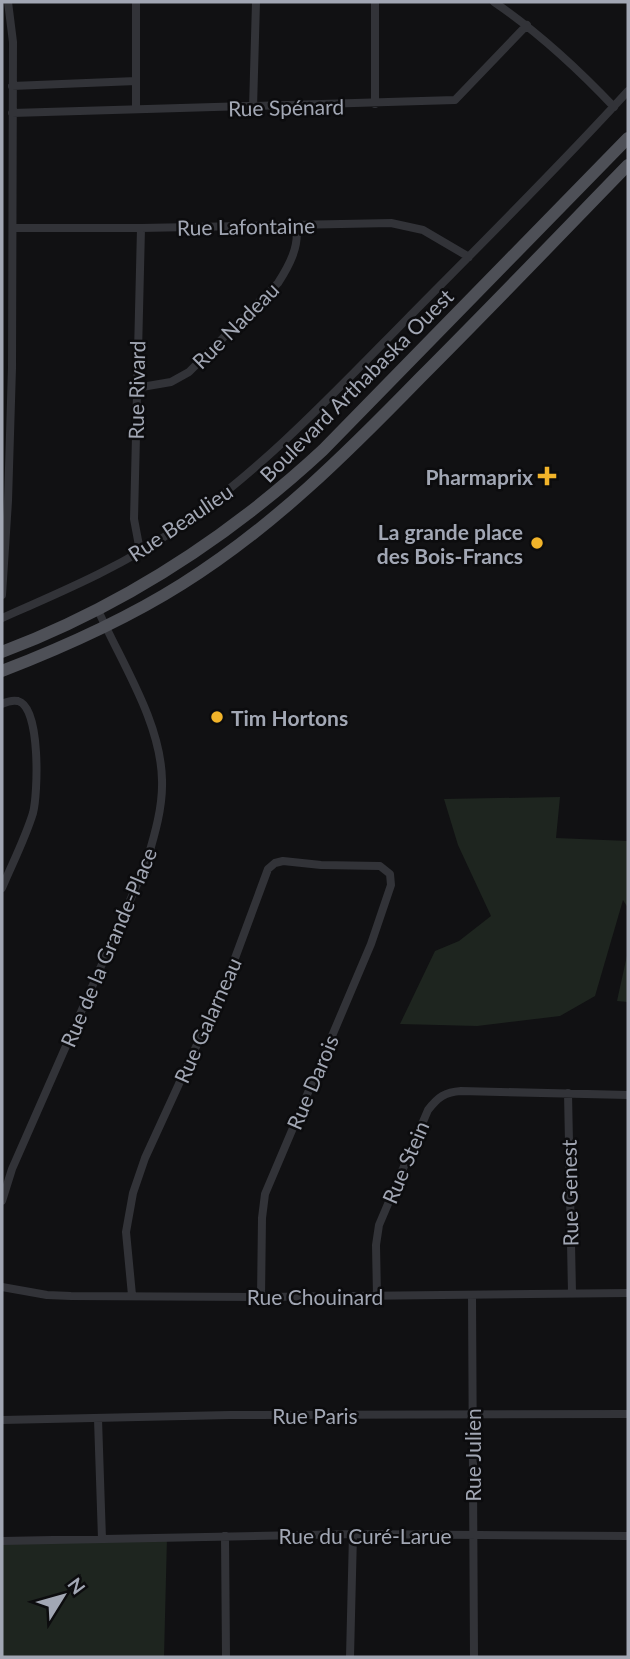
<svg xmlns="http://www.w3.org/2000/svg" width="630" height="1659" font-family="Lato,sans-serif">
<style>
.green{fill:#1e251f}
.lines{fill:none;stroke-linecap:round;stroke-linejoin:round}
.street{stroke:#323338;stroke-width:8}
.primary{stroke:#4e5057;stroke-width:12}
.poi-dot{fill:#f2b42a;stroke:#0c0c0e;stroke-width:2.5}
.labels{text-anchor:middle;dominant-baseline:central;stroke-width:5;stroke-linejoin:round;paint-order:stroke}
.street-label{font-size:21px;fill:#a2a7b4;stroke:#0c0c0e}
.poi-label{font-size:21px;font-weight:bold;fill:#a2a7b4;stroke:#0c0c0e;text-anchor:end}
</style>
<rect width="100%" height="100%" fill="#111113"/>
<path class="green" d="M560,797l-4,41 72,3v67l-5,-8 -28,96 -35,20 -83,10 -77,-2 35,-73 24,-10 32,-25 -33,-71 -14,-46z
M628,951v51l-11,-1z
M167,1537l-3,120h-162v-116z"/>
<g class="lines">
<path class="street" d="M136,2v107
M494,2c44,30 83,66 120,105
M12,86l124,-5
M375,104v-102
M253,108l3,-106
M12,113l443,-13 72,-75
M14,228h127l250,-5 32,7 46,27
M136,388l35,-6 18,-10 89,-89c11,-17 22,-37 18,-58
M140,551l-6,-32 7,-291
M2,595l6,-94 4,-133 1,-326 -5,-40
M2,618c59,-26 121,-52 174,-89 86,-59 158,-136 231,-210 74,-75 150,-150 221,-228
M2,704c4,-2 11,-4 16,-3 23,6 20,93 15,112 -8,26 -21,51 -31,75
M568,1093l4,200
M2,1201l10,-32 134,-305c8,-27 17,-56 16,-84 -1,-58 -41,-118 -64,-170
M2,1287l45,8 24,1 190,1 367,-4
M132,1295l-6,-63 7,-39 12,-35 83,-181 40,-108 7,-6 8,-2 38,4 59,1 10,8 1,11 -20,59 -106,250 -3,24 -1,79
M472,1295l2,362
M377,1296l-1,-51 3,-20 49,-115c10,-13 17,-18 33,-19l167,4
M98,1419l4,120
M2,1420l228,-5 398,-1
M225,1536l1,121
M2,1541l351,-7 275,2
M350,1657l3,-123"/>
<path class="primary" d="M2,652c121,-46 226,-114 321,-202l305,-312
M2,671c62,-24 123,-51 180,-87 91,-57 165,-131 239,-207 70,-70 138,-141 207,-212"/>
</g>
<g class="poi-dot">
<path d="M543.5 465.5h7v7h7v7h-7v7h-7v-7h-7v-7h7z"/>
<circle cx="537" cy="543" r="7"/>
<circle cx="217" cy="717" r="7"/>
</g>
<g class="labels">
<g class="street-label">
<text transform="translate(286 107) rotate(-1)">Rue Spénard</text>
<text transform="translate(246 226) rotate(-1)">Rue Lafontaine</text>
<text transform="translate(235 325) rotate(-45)">Rue Nadeau</text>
<text transform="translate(356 385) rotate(-45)">Boulevard Arthabaska Ouest</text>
<text transform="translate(136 390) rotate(-89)">Rue Rivard</text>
<text transform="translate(180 522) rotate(-34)">Rue Beaulieu</text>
<text transform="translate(108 947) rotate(-67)">Rue de la Grande-Place</text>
<text transform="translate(207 1020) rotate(-66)">Rue Galarneau</text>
<text transform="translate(312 1082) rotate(-67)">Rue Darois</text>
<text transform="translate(405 1162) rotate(-67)">Rue Stein</text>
<text transform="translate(569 1193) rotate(-91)">Rue Genest</text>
<text x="315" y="1296">Rue Chouinard</text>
<text x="315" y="1415">Rue Paris</text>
<text transform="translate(472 1455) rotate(-90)">Rue Julien</text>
<text x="365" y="1535">Rue du Curé-Larue</text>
</g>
<g class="poi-label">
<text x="533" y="476">Pharmaprix</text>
<text x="523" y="531">La grande place<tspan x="523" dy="24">des Bois-Francs</tspan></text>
<text x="231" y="717" text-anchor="start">Tim Hortons</text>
</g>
</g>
<rect width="630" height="1659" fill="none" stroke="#a2a7b4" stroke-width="7"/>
<g transform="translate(63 1596) rotate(53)" stroke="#0c0c0e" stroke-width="5" paint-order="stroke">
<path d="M0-5L12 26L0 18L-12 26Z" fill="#a2a7b4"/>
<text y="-10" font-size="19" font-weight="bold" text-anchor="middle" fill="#a2a7b4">N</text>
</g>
</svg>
